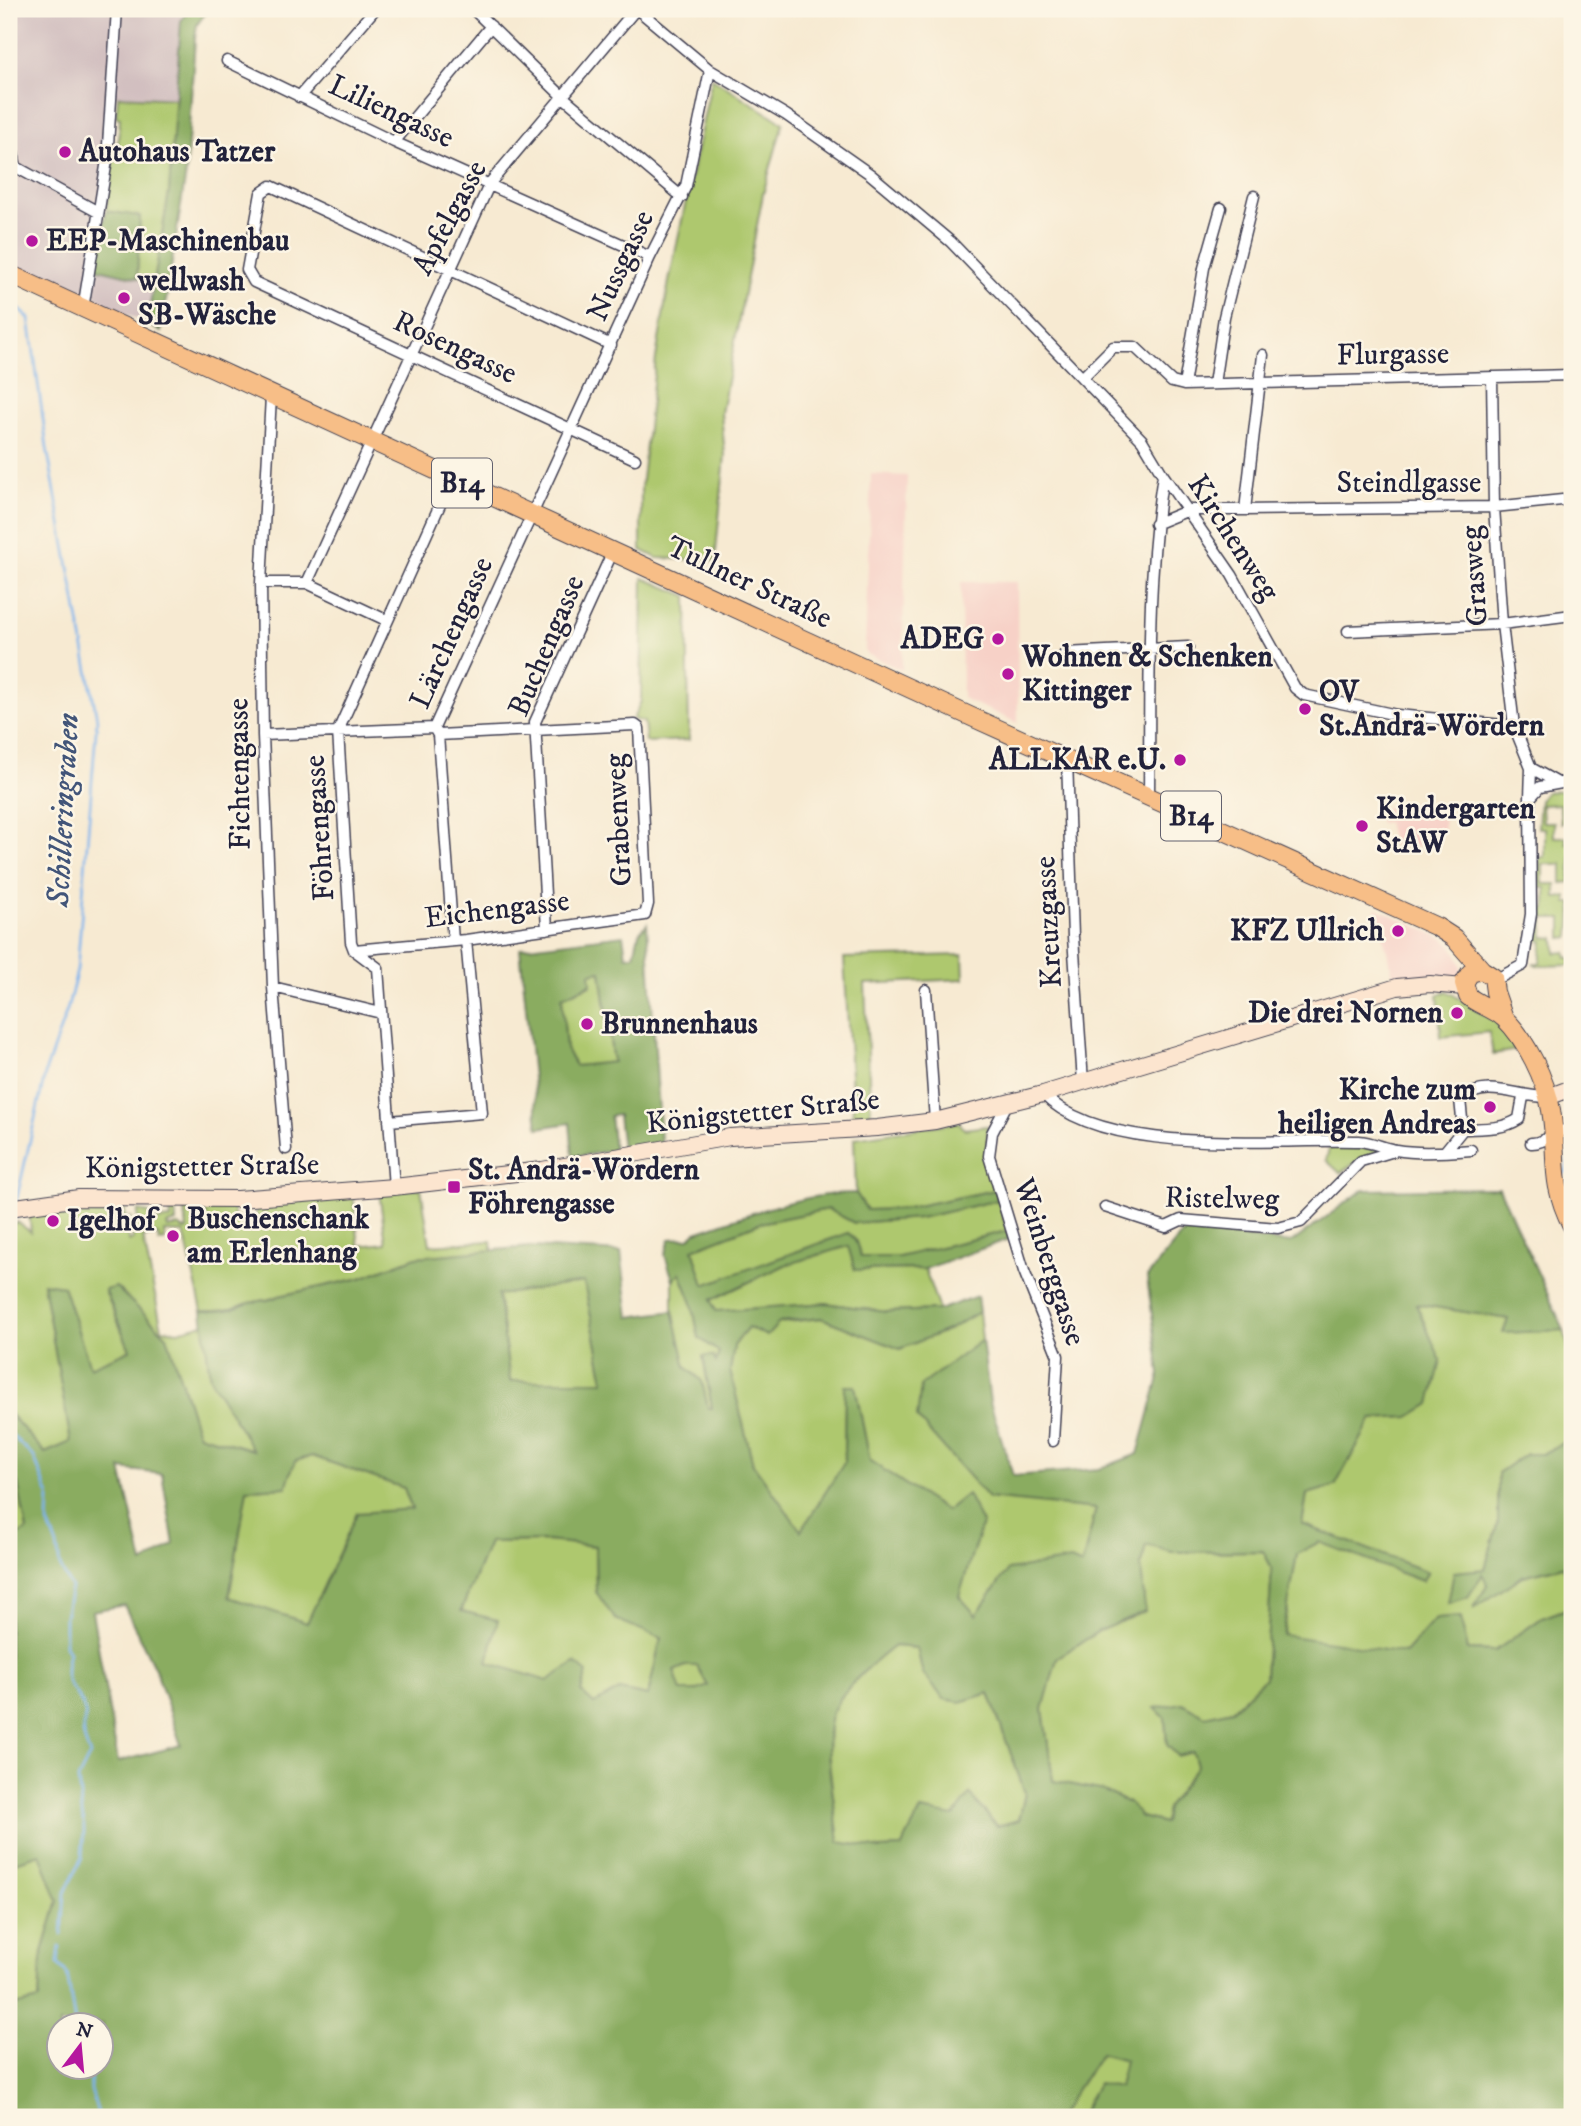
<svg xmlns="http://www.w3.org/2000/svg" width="1581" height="2126" font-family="'IM FELL DW Pica',serif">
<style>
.built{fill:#f7d1c7}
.industrial{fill:#d2bfc0}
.green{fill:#aec86e;stroke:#687554;stroke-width:2}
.forest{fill:#8aac61;stroke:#56674e;stroke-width:2;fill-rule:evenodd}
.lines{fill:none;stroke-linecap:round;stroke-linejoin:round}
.stream{stroke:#7db4ed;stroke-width:2.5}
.minor-casing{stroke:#424052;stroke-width:13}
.secondary-casing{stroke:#424052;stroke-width:18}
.primary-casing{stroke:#424052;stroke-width:20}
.minor{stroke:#fff;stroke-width:10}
.secondary{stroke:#fce5cf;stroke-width:16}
.primary{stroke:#f7be87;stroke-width:18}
.poi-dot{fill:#b5179e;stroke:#fcf5e5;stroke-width:2.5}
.labels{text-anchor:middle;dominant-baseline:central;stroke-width:5;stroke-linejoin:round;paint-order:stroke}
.shield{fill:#fcf5e5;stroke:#63616e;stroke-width:2}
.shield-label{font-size:28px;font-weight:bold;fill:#22223b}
.street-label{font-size:30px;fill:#22223b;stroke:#fcf5e5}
.poi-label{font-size:30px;font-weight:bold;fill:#22223b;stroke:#fcf5e5;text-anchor:start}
.water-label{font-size:32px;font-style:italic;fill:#425579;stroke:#fcf5e5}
</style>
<rect width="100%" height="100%" fill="#fcf5e5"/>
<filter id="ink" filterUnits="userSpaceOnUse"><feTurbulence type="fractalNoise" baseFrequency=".0143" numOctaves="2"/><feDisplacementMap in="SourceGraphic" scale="14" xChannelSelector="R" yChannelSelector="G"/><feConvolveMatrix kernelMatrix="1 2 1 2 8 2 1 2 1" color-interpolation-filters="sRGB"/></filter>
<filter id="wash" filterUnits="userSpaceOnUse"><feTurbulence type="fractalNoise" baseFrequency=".00686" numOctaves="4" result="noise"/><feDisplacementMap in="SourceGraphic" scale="28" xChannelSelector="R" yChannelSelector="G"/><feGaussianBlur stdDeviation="1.57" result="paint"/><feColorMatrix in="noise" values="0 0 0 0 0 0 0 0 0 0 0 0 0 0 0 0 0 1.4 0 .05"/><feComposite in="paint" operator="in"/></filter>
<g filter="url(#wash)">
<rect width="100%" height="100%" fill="#f7ead2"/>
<path class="built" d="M871,474l36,2 -5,194 -37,-17z
M961,582h56l1,141 -56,-25z
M1416,803l29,18 -6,25h-46l-6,-24 -7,1 -3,-9 7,-1v-5z
M1376,908l68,31 11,11 6,15v10l-10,5 -56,3z"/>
<path class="industrial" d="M9,9h180l-8,12 -4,78 -62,-3 -29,208 -77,-39z
M95,268l59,14 -7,42 -47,-22 -6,-7z"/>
<path class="green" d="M712,78l71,45 -20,71 -42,219 4,42 -10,106 -58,-3 -16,-8v-62l15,-130 13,-77z
M118,96l59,3 -8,93 -15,90 -17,-4 3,-61 -34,-6 8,-58h3l3,-35 -4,-1z
M643,578l44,18 2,144 -43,2 -2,-20 -11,-3 8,-18z
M1567,790l1,6 4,-1 -3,28h-8l-1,-19 -18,1 1,17h11v15h12v6h6l-2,39 -8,1v-19h-19v20h13v14l11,-1v6h5l-2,34 -8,1v-20h-18l-1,19 12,1 1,15 10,-1 1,6h5v7l-33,1 -6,-3h7l3,-22 -8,-1 4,-30 7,-1v-21h-8l1,-31h6v-29h-7l2,-28 6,-8z
M963,955l1,24 -99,5 6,139 -17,1 -10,-166z
M601,971l12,92 -38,3 -9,-17 -4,-52 29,-12 -2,-13z
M1447,991l49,31 21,28 -24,4 -4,-22 -48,5 -3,-42z
M959,1122l5,7 24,-3 -2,30 9,34 -93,19 -35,1 -11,-17 -2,-55z
M1330,1145l56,5 -25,9 -21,14 -14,-13z
M421,1188l9,57 61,-4 2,10 -77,6 -55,21 -82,18c-11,6 -23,4 -33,8 -15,7 -26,7 -44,7l-18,-78 -20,-1 1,8 -6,2 -1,-7 -15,2 19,92 16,2 26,-7 6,54 44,72 -56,-16 -31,-98 -51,-49 -11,4 25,59 -40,17 -27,-81 -20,-2 28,158 -26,11 -36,-40v-187l8,-4 14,10 -2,-21 23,-5h72l5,35 4,-2 -2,-23 2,10 4,-1 1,-14 11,2 5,8 17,-2 -1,-9 5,-2 1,14 -9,3 1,3 11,-2 5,4 3,-1 -3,-23 10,5 5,7 8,-3 -9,-11 35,1 1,12 22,1v-13l97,-10 6,51 27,-3 -7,-51z
M998,1200l9,31 -108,26h-38l-6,-18 -7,-6 -144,53 -11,-37 67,-26 68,-14 26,14 66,-5z
M849,1246l6,24 70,-1 14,41 -53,2 -60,-9 -111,9 -4,-12 74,-35z
M680,1273l12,30 7,34 20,15 -2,11 -4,-7 -10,1 9,51h-4l-11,-32 -11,-8 -13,-57v-31z
M584,1282l20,99h-94l-12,-86z
M1415,1304l94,15 -5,14 60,-3 8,33v86l-7,-7 -23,12h-16l-28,19v49l-14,51 3,13 -13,21 49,-31 41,-10 8,20v21l-30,11 -47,33 -27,-1 -7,-33 -26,3 -30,33 -122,-17 14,-83 22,-11 103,39 6,-9 -126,-47 5,-31 28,-8 37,-67 37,-2 32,-56z
M979,1312l3,28 -60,45 66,113 108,10 -14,57 -106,51 -17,-20 23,-73 -15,-28 -21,16 -76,-50 -15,-75h-10l-1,77 -43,69 -48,-68 -23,-93 4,-25 14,-19 73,-9 79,31 50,-20z
M312,1456l92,32 8,22 -55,4 -50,110 -78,-26 18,-109 38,-2 10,-26z
M9,1466l9,18 9,46 -18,10z
M547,1541l48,5 1,46 65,46 -13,58 -29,-6 -25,15 -13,-13 -95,-30 -25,-50 28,-70z
M1146,1544l26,8 91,-1 9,17 -7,110 -33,32 -27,6 -23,-13 -17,15 2,27 26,7 4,14 -30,42 -3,15 -23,-6 -12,-14 -25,-12 -51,-10 -10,-72 14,-51 42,-27 46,-20 -4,-45z
M894,1646l23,2 6,26 37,28 29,-9 36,100 -6,27 -22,6 -76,-16 -20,38 -21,1 -41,-7c-3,-31 -17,-103 -7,-129 11,-26 41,-50 62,-67z
M685,1666h12l12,21 -14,4h-15l-6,-20z
M40,1854l18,47 -17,58 -2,42 -30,6v-143z
M1101,2053l25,7 -7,27 -21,-4 -18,34h-22z"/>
<path class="forest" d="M189,9h19l-11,16 -2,13 -9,135 -25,159 -14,-8 22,-132 12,-171z
M106,211l34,5 -3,62 -42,-10z
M647,924l14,219 -39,6 -4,-34 -8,1 4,34 -41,7 -3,-34 -32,5 -18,-180 103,-13 3,21 8,-1 5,-22zM601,971l12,91 -38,4 -9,-17 -4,-52 29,-13 -1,-11z
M1499,1188l65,142 -61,3 5,-14 -92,-15 25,57 -11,43 -21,13 -37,2 -37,67 -28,8 -5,30 126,48 -6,9 -103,-39 -22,12 -14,81 122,18 30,-34 25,-2 8,33 27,1 47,-33 30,-11v510h-492l18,-34 21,4 6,-27 -24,-7 -43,64h-880l-1,-5 -46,5h-122v-110l30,-7 2,-41 17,-58 -18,-47 -31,10v-324l18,-10 -9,-46 -9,-18v-53l36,40 26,-11 -28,-159 20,3 27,81 40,-17 -25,-60 11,-3 51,49 31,98 55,16 -43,-72 -8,-67c18,0 29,0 44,-7 10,-4 22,-2 33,-8l82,-18 55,-21 114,-10 91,5 8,65 44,-6 13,56 16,14 6,27h4l-9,-52h10l3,6 3,-10 -20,-14 -7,-35 -12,-30 -7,7 -8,-25 5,-16 19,-1 7,-6c52,-17 105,-39 160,-39l11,17 35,-1 93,-19 3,10 -78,18 -66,5 -26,-14 -68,14 -67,26 11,36 144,-52 7,6 6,18h38l108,-26 2,8 -84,30 -70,1 -7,-24 -63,19 -74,35 5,11 110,-8 60,9 53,-2 38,-14 2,16 -29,17 -50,20 -79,-31 -41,4 -13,14 -19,-9 -14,19 -4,25 23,93 48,67 43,-68 1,-77h10l15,75 76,50 21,-17 15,29 -23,73 17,19 32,-45 63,-10 11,5 14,-56 -108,-11 -71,-80 4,-33 61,-45 8,62 23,74 86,-7 39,-15 22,-80 -13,-97 39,-48 105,14 72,-53zM584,1282l20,99h-94l-12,-86zM312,1456l92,32 8,21 -55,4 -50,110 -78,-26 18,-108 39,-2 9,-26zM121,1469l41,5 12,70 -31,20zM547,1541l48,5 1,46 19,27 46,19 -13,58 -29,-6 -25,14 -13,-12 6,-19 -12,-10 -28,18 -60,-19 11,-42 -37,-9 28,-69zM1146,1545l26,7 91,-1 9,17 -7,110 -33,32 -27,6 -23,-13 -27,5 10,10 2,27 11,11 15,-4 4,14 -30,42 -3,15 -23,-6 -12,-14 -25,-12 -51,-10 -10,-72 14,-51 42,-27 46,-20 -4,-45zM124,1605l32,66 25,74 -63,17 -26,-151zM894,1646l23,2 6,26 21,25 16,3 29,-9 36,100 -6,27 -22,6 -27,-32 -16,22 -33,-6 -20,38 -21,1 -41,-7c-3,-31 -18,-103 -7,-129 11,-26 41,-50 62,-67zM685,1666h12l11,20 -13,5h-14l-7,-20zM60,2024h42v42h-42z
M1565,1442l7,7v137l-9,-20 -40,10 -50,33 14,-23 -4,-12 -15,23 -20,6 6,-31 31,-3 13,-47v-49l28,-19h16z"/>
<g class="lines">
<path class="stream" d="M9,300l20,18 18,130 50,271 -20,251 -9,37 -22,63 -30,132
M1566,1173l6,-25
M9,1219l9,-3
M9,1433l25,24 15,39 -1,27 9,23 3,20 11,22 -6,28v30l4,6c-10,38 7,30 16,60 2,8 -1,9 -2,16 -1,10 4,18 7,27l-12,24 6,51 -2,27 -17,36 -3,42
M60,1946l-2,18 9,9 8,51
M90,2066l1,24 8,27"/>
</g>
</g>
<g filter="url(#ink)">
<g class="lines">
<defs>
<path id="minor" d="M473,9l89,87 120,101
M637,9l73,61 76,45 84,59 81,68 191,198 21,35 69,100 63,113 9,7 93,20 117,11
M227,61l167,81 256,115
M299,97l76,-88
M9,133l7,34 82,45
M394,142l97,-116
M83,309l24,-149 10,-151
M611,345l-340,-159 -10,7 -14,77 7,12 381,177
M1492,377l2,130 8,117 12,102 17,42 -1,30
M1082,378l31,-31h22l37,35 12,3 388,-10
M1214,384l10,-67 30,-121
M1184,385l20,-117 17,-60
M271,396l-10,187 2,152 10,252 13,162
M1245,510l249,-3 78,-8
M1155,524l34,-14h56l18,-155
M261,583h46l79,37
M307,583l183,-400 146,-174
M1348,631l154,-7 70,-9
M1065,653l123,-6
M263,735l171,-7
M1067,759l6,178 10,145
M1531,768l27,15
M1149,797c1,-108 -3,-215 14,-322
M547,929l-12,-207 78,-171
M453,941l-15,-206 -4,-7 216,-471 36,-71 24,-116
M354,950l112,-10 179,-25 3,-11 -9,-176 -4,-3 -197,10
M1495,980l28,-15 8,-51 -1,-116 10,-11 32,-6
M273,987l108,26
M926,990l9,131
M1043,1094c61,64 232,44 316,47 13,1 25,7 37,9 22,4 52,2 75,0
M1007,1104l-15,29 -3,23 35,115 34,85 -5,85
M389,1121l93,-8 -16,-173
M1463,1129c19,-1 39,1 56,-10l4,-22
M1531,1143c15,1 24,-15 41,-13
M1446,1150l17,-21 -3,-30c30,-20 54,-2 88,-2
M394,1187l-16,-219 -24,-18 -3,-8 -13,-211 114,-253
M1105,1207l61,20 15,-7 97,8 23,-6 60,-61 33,-10"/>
<path id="secondary" d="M1548,1097l24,-9
M9,1208l70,-10 159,1 156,-12 148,-17 188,-33 147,-9 58,-7 108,-27 354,-107 33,-3 34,3"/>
<path id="primary" d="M9,274l965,444 463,209 17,11 28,32
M1504,1018l-9,-26 -2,-15 -11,-7 -12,3 -6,10 4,13c10,9 25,12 36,22 22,21 42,62 47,92 8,47 -3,69 21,116"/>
</defs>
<use href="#minor" class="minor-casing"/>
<use href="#secondary" class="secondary-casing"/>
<use href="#primary" class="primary-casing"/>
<use href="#minor" class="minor"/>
<use href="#secondary" class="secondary"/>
<use href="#primary" class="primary"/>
</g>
</g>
<g class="poi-dot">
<circle cx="65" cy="152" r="7"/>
<circle cx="32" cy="241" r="7"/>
<circle cx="124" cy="298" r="7"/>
<circle cx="998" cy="639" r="7"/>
<circle cx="1008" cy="674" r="7"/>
<circle cx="1305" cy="709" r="7"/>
<circle cx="1180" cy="760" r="7"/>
<circle cx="1362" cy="826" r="7"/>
<circle cx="1398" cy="931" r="7"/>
<circle cx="1457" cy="1013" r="7"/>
<circle cx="587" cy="1024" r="7"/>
<circle cx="1490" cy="1107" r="7"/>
<rect x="447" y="1180" width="14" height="14" rx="3.5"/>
<circle cx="53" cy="1221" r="7"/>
<circle cx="173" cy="1236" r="7"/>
</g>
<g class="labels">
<g class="shield">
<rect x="432" y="458.5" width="60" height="49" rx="5"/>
<rect x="1161" y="791.5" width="60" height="49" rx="5"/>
</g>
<g class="shield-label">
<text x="462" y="483">B14</text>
<text x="1191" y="816">B14</text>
</g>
<g class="street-label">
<text transform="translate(391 112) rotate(25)">Liliengasse</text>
<text transform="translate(450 218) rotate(-62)">Apfelgasse</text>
<text transform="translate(621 266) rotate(-65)">Nussgasse</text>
<text transform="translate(455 348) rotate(25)">Rosengasse</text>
<text transform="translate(1393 355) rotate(-1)">Flurgasse</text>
<text x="1409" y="483">Steindlgasse</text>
<text transform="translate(1233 538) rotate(57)">Kirchenweg</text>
<text transform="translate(1475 576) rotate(-94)">Grasweg</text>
<text transform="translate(749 583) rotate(25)">Tullner Straße</text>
<text transform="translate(452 633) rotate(-66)">Lärchengasse</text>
<text transform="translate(547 646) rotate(-67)">Buchengasse</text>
<text transform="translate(240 774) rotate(-91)">Fichtengasse</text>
<text transform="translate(619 820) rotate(-93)">Grabenweg</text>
<text transform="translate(320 828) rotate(-94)">Föhrengasse</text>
<text transform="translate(497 910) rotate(-7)">Eichengasse</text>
<text transform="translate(1049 922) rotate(-93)">Kreuzgasse</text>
<text transform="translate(763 1112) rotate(-6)">Königstetter Straße</text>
<text transform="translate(202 1167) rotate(-1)">Königstetter Straße</text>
<text transform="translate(1222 1199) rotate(1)">Ristelweg</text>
<text transform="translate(1049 1262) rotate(72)">Weinberggasse</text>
</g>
<g class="poi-label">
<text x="79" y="152">Autohaus Tatzer</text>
<text x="46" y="241">EEP-Maschinenbau</text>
<text x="138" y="281">wellwash<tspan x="138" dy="34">SB-Wäsche</tspan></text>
<text x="984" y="639" text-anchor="end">ADEG</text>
<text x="1022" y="657">Wohnen &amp; Schenken<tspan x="1022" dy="34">Kittinger</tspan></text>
<text x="1319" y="692">OV<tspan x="1319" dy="34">St.Andrä-Wördern</tspan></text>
<text x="1166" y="760" text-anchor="end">ALLKAR e.U.</text>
<text x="1376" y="809">Kindergarten<tspan x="1376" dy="34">StAW</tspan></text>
<text x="1384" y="931" text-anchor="end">KFZ Ullrich</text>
<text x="1443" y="1013" text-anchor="end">Die drei Nornen</text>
<text x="601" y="1024">Brunnenhaus</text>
<text x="1476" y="1090" text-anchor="end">Kirche zum<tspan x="1476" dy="34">heiligen Andreas</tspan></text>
<text x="468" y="1170">St. Andrä-Wördern<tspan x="468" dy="34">Föhrengasse</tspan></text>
<text x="187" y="1219">Buschenschank<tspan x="187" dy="34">am Erlenhang</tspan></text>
<text x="67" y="1221">Igelhof</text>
</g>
<g class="water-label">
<text transform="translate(64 810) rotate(-87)">Schilleringraben</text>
</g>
</g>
<rect width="1581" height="2126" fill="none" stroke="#fcf5e5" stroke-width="35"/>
<g transform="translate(80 2046) rotate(16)"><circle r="33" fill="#fcf5e5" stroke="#a5a1a1" stroke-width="2"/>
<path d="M0-5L12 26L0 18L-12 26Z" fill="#b5179e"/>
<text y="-10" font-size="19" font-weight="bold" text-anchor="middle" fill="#22223b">N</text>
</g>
</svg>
